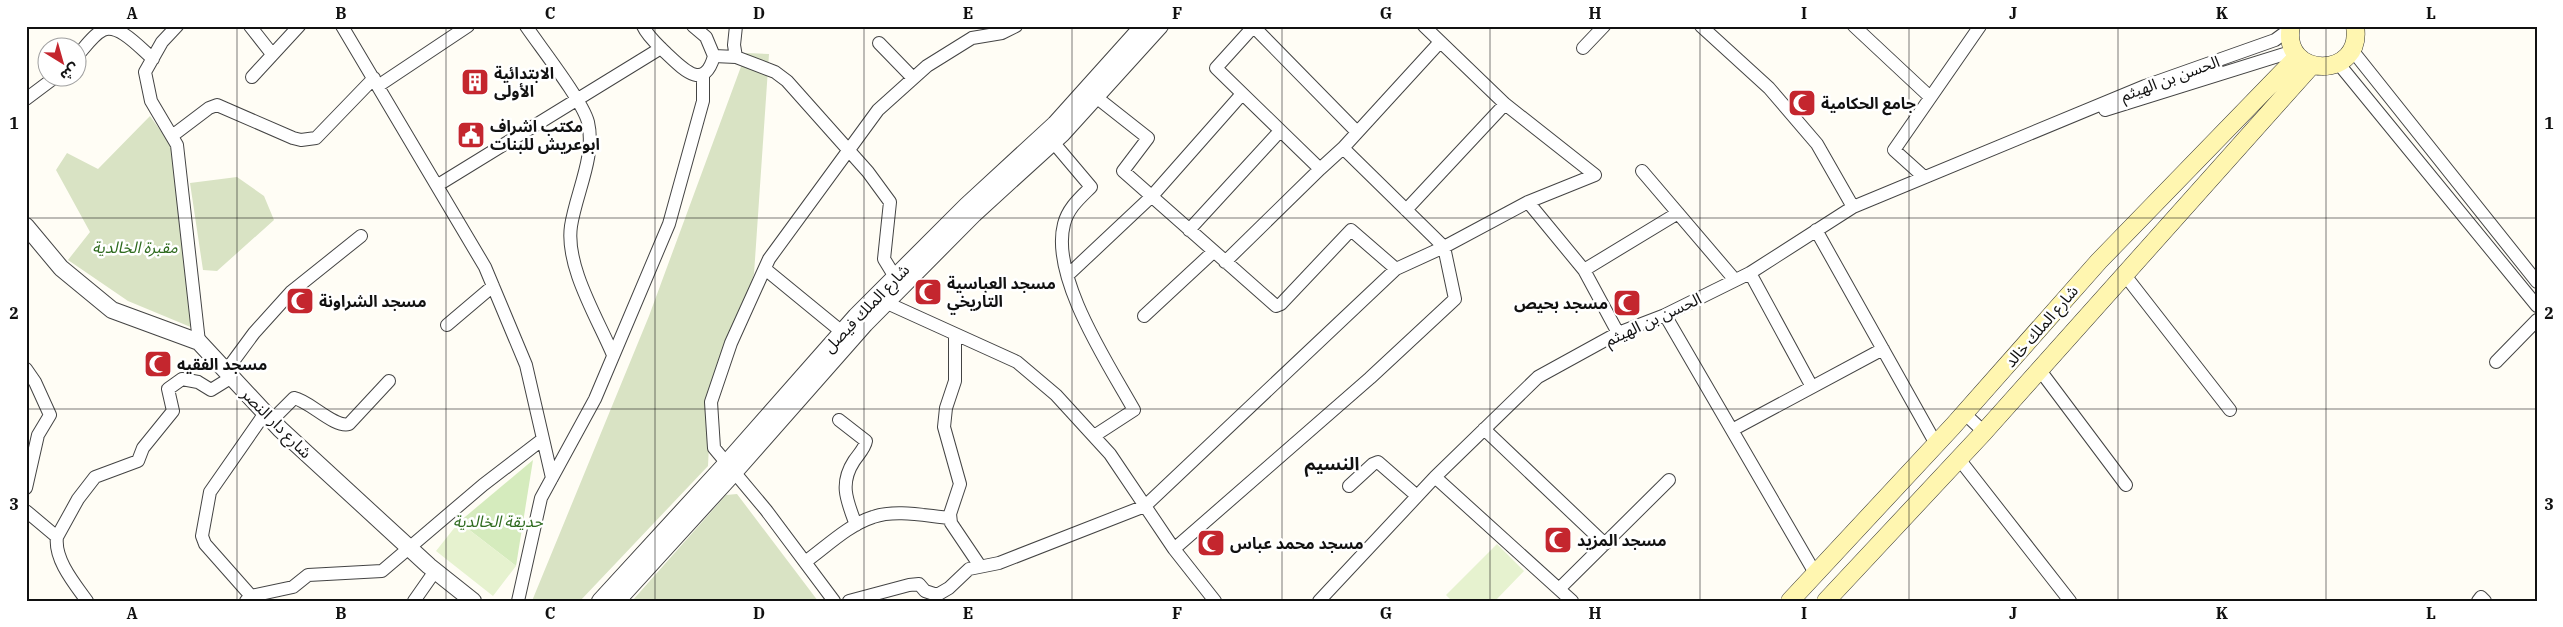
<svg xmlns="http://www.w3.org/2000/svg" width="2563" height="627" font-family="'IBM Plex Serif','Noto Sans Arabic',serif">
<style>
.green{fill:#d5ebbd}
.cemetery{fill:#d9e3c4}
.pitch{fill:#e6f2cf}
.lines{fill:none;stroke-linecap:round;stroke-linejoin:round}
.minor-casing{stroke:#444;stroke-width:14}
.tertiary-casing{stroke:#444;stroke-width:18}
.secondary-casing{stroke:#333;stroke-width:19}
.minor{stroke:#fff;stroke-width:12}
.tertiary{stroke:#fff;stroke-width:16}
.secondary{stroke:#fff6b0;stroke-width:18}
.grid{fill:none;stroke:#111;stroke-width:1;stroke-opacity:0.55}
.labels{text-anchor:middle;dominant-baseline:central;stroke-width:5;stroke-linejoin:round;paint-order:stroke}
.poi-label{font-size:16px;font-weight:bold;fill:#111;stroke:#fff;text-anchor:start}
.street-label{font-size:16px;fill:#111;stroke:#fff}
.park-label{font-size:16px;font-style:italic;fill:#2f6b1f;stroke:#fff}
.neighbourhood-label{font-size:18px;font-weight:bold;fill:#111;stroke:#fff}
.neatline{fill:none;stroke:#111;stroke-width:2}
.grid-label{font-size:16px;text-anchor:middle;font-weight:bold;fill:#111}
</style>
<rect width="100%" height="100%" fill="#fffdf5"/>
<path class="green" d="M533,460l-17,106 -57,-44z"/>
<path class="cemetery" d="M746,53l23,1 -15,220 -43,128 -3,64 -128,135h-48l117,-285z
M150,116l23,32 20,180 -65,-27 -60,-41 22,-28 -34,-62 11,-17 31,16z
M237,177l27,19 10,24 -57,51 -14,-1 -13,-87z
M737,494l81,107h-186l94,-106z"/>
<path class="pitch" d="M459,522l57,44 -23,30 -57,-45z
M1497,544l27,27 -29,30h-43l-6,-6z"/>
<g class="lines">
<defs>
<path id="minor" d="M177,26l-15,16 -17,30 6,29 26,44 22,197
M250,26l22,28
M342,26l143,241 41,98 26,113
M526,26c15,22 56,74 62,96 8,34 -12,71 -17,104 -6,40 27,93 42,129
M643,26c5,11 15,19 23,27 17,16 38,39 48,3l-8,-19 -13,-11
M736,26l-2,19 2,12
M1254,26l-38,42 104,101 23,-21
M1701,26l68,62 48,56 36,63
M1854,26l76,71
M1254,27l103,105
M879,43l34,35
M1583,48l21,-22
M2352,50l185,232
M78,55c7,-8 16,-21 25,-25 16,-7 38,19 50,29
M714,56l22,1 39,15 12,9 81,91 22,30 -6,57 11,18
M2338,63l199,243
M252,77l47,-51
M378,86l90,-60
M1096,97l52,41 -25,33 153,135 5,-2 70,-74 45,39
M26,99l28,-21
M2105,110l189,-59
M172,136l37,-28 8,-3 76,33 8,2 15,-2 58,-60
M1053,142l38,45c-11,11 -23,21 -27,37 -14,53 45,141 70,186l-40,26
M1642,171l93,109
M1924,177l-30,-27 86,-124
M438,185l223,-137
M1528,202l56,68 34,63
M1406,210l99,-106
M1189,230l91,-99
M1816,230l120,214
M1225,262l95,-93
M765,269l77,63
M1584,270l94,-57
M1750,273l62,114
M2124,274l106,136
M1068,275l84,-79 90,-102
M887,303l130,59 39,33 54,59 64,95 41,52
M1665,315l150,258
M1144,316l69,-64
M447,325l46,-39
M955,334v47l-9,27 -2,19 16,57 -10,30 1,9 29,43
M2496,362l41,-42
M26,369l9,13 15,33 -12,20 -12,53
M2039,369l87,116
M226,371l28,-38 37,-41 70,-56
M1964,413l20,19
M272,420l22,-22c16,3 40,30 55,26l40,-43
M839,420l27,21c-1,7 -8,14 -12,20 -15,23 -7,40 2,64
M1484,429l121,115
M1732,430l151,-81
M1959,459l111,142
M1435,477l137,124
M1349,486l24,-22 5,-2 39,34
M26,511l31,26 21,-38 17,-22 43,-16 5,-13 30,-37 -5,-22 14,-10 16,3 13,8 21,-13
M57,537c-3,22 17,46 30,64
M1174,549l196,-171 85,-79 -11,-52 -101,-99 97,-106
M805,562c21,-15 43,-37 68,-45 23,-8 53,-1 77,1
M1559,589l110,-109
M251,596l-46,-52 -3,-8 8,-44 55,-79
M246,601l5,-5 42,-9 15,-12 74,-4 101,-86 60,-46
M414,601l21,-30
M518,601l23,-103 54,-99 74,-175 34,-123v-26
M834,601l-68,-91 -52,-62 -3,-46 20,-59 38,-84 109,-149 49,-44 45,-28 30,-5 14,-7
M849,601l60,-16 10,-1 6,7 12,4 12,-7 20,-19 30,-6 146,-57 251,-237 48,-22 84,-45 67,-27 -90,-71 -81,-78
M1319,601l116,-124 103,-100 80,-44 47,-18 85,-42 103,-66 292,-121 130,-46 15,-11
M2478,601l3,-4 4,4"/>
<path id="tertiary" d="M26,226l35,42 51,42 87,32 81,87 149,137 44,35
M600,601l122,-133 134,-152 110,-110 89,-82 88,-98
M617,601l114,-125 134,-152 109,-110 89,-81 97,-107"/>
<path id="secondary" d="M2291,26c-11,53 73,54 64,0
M1790,601l163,-175 146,-165 199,-205
M1826,601l158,-169 328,-367"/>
</defs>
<use href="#minor" class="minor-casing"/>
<use href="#tertiary" class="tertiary-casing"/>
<use href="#secondary" class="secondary-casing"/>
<use href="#minor" class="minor"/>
<use href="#tertiary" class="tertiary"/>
<use href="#secondary" class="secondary"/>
</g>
<path class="grid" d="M237,26v575M446,26v575M655,26v575M864,26v575M1072,26v575M1282,26v575M1490,26v575M1700,26v575M1909,26v575M2118,26v575M2326,26v575M26,218h2511M26,409h2511"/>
<defs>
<symbol id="building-square" viewBox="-11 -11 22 22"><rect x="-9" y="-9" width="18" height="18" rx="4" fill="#c4262e" stroke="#fff"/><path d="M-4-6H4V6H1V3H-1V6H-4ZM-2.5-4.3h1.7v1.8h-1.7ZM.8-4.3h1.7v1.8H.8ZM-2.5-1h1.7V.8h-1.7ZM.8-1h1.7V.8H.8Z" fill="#fff"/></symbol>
<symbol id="mosque-square" viewBox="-11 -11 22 22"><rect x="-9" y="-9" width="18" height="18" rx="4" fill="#c4262e" stroke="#fff"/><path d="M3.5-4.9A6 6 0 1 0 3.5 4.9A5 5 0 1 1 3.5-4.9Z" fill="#fff"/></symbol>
<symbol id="civic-square" viewBox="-11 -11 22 22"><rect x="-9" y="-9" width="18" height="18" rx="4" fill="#c4262e" stroke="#fff"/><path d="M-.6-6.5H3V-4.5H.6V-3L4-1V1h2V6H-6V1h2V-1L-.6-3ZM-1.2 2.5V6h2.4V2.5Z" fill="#fff"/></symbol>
</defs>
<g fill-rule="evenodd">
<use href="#building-square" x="459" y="66" width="32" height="32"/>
<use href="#mosque-square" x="1786" y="87" width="32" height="32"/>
<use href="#civic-square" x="455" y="119" width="32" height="32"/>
<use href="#mosque-square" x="912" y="276" width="32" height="32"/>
<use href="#mosque-square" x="284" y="285" width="32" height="32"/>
<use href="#mosque-square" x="1611" y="287" width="32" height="32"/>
<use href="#mosque-square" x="142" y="348" width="32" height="32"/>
<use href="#mosque-square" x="1542" y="524" width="32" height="32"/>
<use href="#mosque-square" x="1195" y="527" width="32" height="32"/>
</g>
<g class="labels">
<g class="poi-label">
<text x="494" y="73">الابتدائية<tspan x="494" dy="18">الأولى</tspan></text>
<text x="1821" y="103">جامع الحكامية</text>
<text x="490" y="126">مكتب اشراف<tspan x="490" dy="18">ابوعريش للبنات</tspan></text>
<text x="947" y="283">مسجد العباسية<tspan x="947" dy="18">التاريخي</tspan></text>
<text x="319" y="301">مسجد الشراونة</text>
<text x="1608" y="303" text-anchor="end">مسجد بحيص</text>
<text x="177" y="364">مسجد الفقيه</text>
<text x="1577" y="540">مسجد المزيد</text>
<text x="1230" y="543">مسجد محمد عباس</text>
</g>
<g class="street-label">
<text transform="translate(2170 78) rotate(-20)">الحسن بن الهيثم</text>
<text transform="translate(866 308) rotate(-46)">شارع الملك فيصل</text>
<text transform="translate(1653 319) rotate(-25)">الحسن بن الهيثم</text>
<text transform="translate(2041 326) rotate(-49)">شارع الملك خالد</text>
<text transform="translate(277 423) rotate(45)">شارع دار النصر</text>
</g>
<g class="park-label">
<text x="135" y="247">مقبرة الخالدية</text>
<text x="498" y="521">حديقة الخالدية</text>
</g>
<g class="neighbourhood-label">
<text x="1332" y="463">النسيم</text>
</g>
</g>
<rect width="2563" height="627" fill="none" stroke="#ffffff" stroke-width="55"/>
<g transform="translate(62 62) rotate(143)"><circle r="24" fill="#ffffff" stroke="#a0a0a0"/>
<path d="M0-4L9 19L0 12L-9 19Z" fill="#c4262e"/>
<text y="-8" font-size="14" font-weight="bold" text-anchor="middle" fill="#111111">ش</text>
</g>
<rect x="28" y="28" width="2508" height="572" class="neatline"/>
<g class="grid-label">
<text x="132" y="19">A</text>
<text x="341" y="19">B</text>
<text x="550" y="19">C</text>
<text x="759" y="19">D</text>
<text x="968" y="19">E</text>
<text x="1177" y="19">F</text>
<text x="1386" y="19">G</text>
<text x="1595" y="19">H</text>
<text x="1804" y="19">I</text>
<text x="2013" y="19">J</text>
<text x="2222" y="19">K</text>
<text x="2431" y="19">L</text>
<text x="14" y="129">1</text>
<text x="2549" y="129">1</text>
<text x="14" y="319">2</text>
<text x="2549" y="319">2</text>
<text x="14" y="510">3</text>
<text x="2549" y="510">3</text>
<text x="132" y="619">A</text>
<text x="341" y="619">B</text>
<text x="550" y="619">C</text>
<text x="759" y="619">D</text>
<text x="968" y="619">E</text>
<text x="1177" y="619">F</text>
<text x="1386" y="619">G</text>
<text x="1595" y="619">H</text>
<text x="1804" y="619">I</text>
<text x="2013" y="619">J</text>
<text x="2222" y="619">K</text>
<text x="2431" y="619">L</text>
</g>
</svg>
